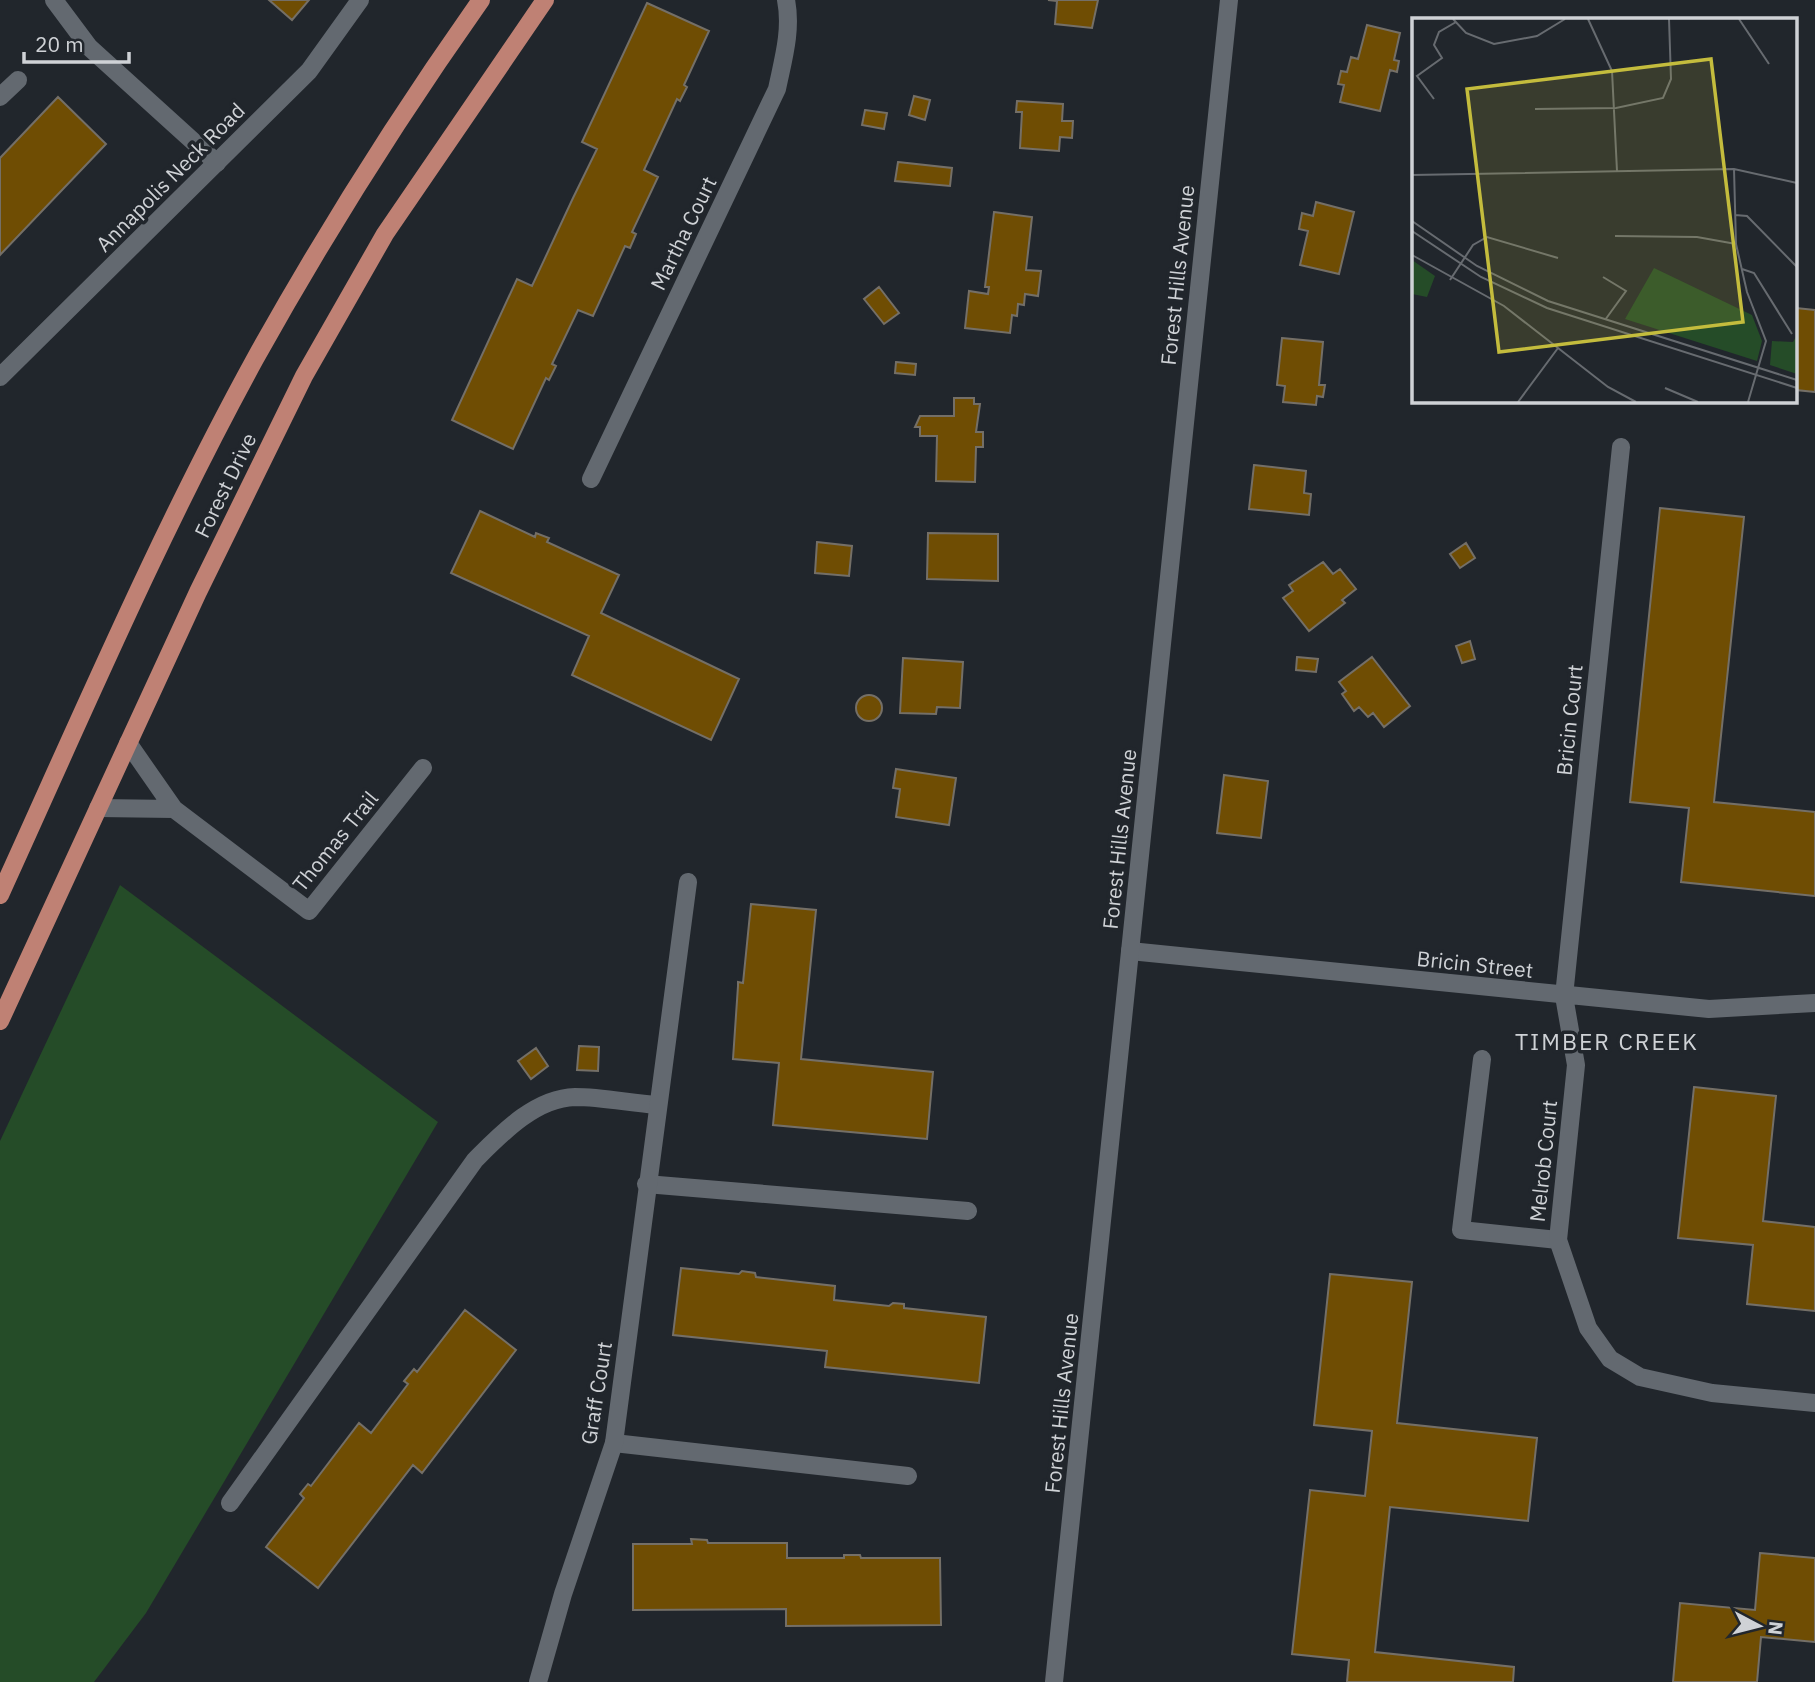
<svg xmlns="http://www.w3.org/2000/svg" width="1815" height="1682" font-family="'IBM Plex Sans',sans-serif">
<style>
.green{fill:#254c28}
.building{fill:#6f4d03;stroke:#746f67;stroke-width:2}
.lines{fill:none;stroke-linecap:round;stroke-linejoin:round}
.lane{stroke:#636970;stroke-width:18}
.street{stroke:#636970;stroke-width:18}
.secondary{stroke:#636970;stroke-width:18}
.primary{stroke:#bf8174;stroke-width:18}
.labels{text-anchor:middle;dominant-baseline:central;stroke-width:7;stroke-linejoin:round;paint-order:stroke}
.street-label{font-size:21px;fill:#cfd2d6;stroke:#21262c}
.neighbourhood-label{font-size:23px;letter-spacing:2px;fill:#cfd2d6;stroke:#21262c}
.inset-road{fill:none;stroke:#676b70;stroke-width:2}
.view{fill:#c4bc3d;fill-opacity:0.15;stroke:#c4bc3d;stroke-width:3.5}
.inset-edge{fill:none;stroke:#cfd2d6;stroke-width:3.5}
</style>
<rect width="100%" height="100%" fill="#21262c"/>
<path class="green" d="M120,885l318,237 -292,491 -52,69h-94v-541z"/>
<path class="building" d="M269,0h40l-17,20z
M1048,0h50l-6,28 -37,-4 2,-23z
M647,3l62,28 -25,54 3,2 -7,14 -3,-2 -33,71 14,7 -26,55 4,2 -6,14 -5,-2 -32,70 -15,-6 -26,54 4,2 -7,14 -3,-2 -33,71 -61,-29 65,-141 15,7 41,-88 24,-49 -15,-7z
M1367,25l33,8 -6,27 5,1 -2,11 -7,-2 -10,41 -40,-9 4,-17 -6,-1 3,-13 6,1 4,-15 7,2z
M914,96l16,4 -5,20 -16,-5z
M58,97l48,47 -106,111v-97z
M1017,101l46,3 -1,17h11l-1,17 -12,-1 -1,14 -39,-3 2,-36h-6z
M865,110l22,3 -3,16 -22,-4z
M898,162l54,6 -2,18 -55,-5z
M1316,202l38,10 -15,62 -39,-9 8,-34 -9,-2 3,-16 11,3z
M994,212l38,5 -6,53 15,1 -3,25 -13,-2 -1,11 -6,-1 -1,12 -5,-1 -2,18 -45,-5 4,-37 19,3 1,-7h-4z
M879,287l20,26 -15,11 -20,-25z
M1796,308l19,2v82l-19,-2z
M1282,338l41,4 -4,43h6l-2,12 -6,-1 -1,9 -33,-3 2,-16 -8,-1z
M896,362l20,2 -1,11 -20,-2z
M954,398h20v6h6l-4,28h7v15h-7l-1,35 -39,-1 1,-45h-17v-9h-5l5,-11h34z
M1254,465l52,6 -2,22 7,1 -2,21 -60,-6z
M1660,508l84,9 -30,285 101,10v84l-134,-14 8,-74 -59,-6z
M480,511l55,26 1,-4 13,5 -2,4 72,33 -18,38 138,66 -28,61 -139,-65 17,-39 -138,-63z
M928,533l70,1v47l-71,-2z
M817,542l35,4 -3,30 -34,-3z
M1466,543l9,15 -15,10 -10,-14z
M1323,562l10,12 7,-5 16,20 -14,11 3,3 -36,28 -26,-33 10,-7 -4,-6z
M1470,641l5,18 -13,4 -6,-17z
M1297,657l21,2 -2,13 -20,-2z
M1372,657l38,49 -26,21 -11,-14 -5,4 -9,-10 -5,4 -12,-17 4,-3 -7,-9z
M903,658l60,4 -3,46 -23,-1 -1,7 -36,-1z
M856 708a13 13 0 1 1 26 0a13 13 0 1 1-26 0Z
M896,769l60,9 -7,47 -53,-8 4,-28 -7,-1z
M1224,775l44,6 -7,57 -44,-5z
M751,904l65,6 -15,149 132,13 -6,67 -154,-14 6,-62 -46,-4 5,-73v-4l5,1z
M579,1046l20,1 -1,24 -21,-1z
M536,1048l12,18 -17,13 -13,-18z
M1694,1087l82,9 -13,125 52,6v84l-68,-7 6,-59 -75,-7z
M681,1268l58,6 3,-3 13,2 1,4 79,9 -1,14 55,6 4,-3 11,1v4l82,9 -7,66 -154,-16 2,-16 -154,-16z
M1330,1274l82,8 -15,141 140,15 -9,83 -138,-14 -15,145 139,15 -1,15h-166l2,-22 -57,-6 18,-164 55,6 7,-65 -58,-6z
M465,1310l51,40 -94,123 -9,-8 -95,123 -52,-41 38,-49 -4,-4 8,-10 3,2 48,-63 12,10 37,-49 -4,-3 10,-12 3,3z
M691,1539l16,1 1,3h79v15h57v-3h16l1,3h79l1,67 -155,1v-17l-153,1v-66h59z
M1760,1553l55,5v84l-54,-5 -4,45h-84l7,-79 75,7z"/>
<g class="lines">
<path class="lane" d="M54,0l35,47 128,116
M0,97l18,-17
M1482,1059l-21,171 97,10
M646,1184l322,27
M614,1443l294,33
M230,1503l245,-343c26,-26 60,-62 100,-63 27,0 55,6 82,8"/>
<path class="street" d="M0,377l309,-306 51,-71
M1621,447l-57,549 12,69 -18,175 30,88 22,31 30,18 72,16 103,10
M591,479l186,-390c6,-29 15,-59 9,-89
M128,743l46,66 135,102 114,-143
M98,808l76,1
M1130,951l579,58 106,-6
M538,1682l25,-88 51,-151 74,-561"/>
<path class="secondary" d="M1054,1682l175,-1682"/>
<path class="primary" d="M0,895c82,-180 160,-363 255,-536 69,-124 144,-243 226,-359
M0,1021l198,-429 106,-216 81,-142 160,-234"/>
</g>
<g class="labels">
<g class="street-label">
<text transform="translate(170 177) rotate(-45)">Annapolis Neck Road</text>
<text transform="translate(683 233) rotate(-64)">Martha Court</text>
<text transform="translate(1177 275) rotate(-84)">Forest Hills Avenue</text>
<text transform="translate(225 485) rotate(-64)">Forest Drive</text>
<text transform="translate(1569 720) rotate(-84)">Bricin Court</text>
<text transform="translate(1119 839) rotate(-84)">Forest Hills Avenue</text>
<text transform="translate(335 841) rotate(-51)">Thomas Trail</text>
<text transform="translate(1475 964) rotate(6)">Bricin Street</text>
<text transform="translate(1543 1161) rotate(-84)">Melrob Court</text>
<text transform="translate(596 1393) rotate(-81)">Graff Court</text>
<text transform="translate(1061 1403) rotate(-84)">Forest Hills Avenue</text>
</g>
<g class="neighbourhood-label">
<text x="1607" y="1041">TIMBER CREEK</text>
</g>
</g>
<g transform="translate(1412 18)">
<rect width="385" height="385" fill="#21262c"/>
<path d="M0,242l23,16 -8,21 -15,-3zM242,250l98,47 10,26 -5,20 -132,-42zM385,317v39l-27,-9 2,-24 21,1z" fill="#254c28"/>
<path class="inset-road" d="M41,1l13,14 28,11 43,-8 28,-17M176,1l24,52 5,100M327,1l30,45M22,81l-17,-23 25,-18 -8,-13 5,-13 17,-10M123,91l81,-1 47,-10 8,-19 -2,-60M322,151l2,75 11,48 19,49 -18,61M0,157l322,-6 63,14M323,197l12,1 50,51M0,203l65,45 71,35 249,79M0,213l69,46 66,31 250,80M203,218l82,1 39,7M0,237l92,51 104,81 28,15M330,251l12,4 38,61M191,259l23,14 -21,29M38,262l23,-35 14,-8 71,21M253,370l33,14M106,384l40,-54"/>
<path class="view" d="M299,41l32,263 -244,30 -32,-263z"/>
<rect width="385" height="385" class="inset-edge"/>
</g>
<g transform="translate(1759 1626) rotate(97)" stroke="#21262c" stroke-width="5" paint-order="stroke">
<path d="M0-5L12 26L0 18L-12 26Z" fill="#cfd2d6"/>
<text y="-10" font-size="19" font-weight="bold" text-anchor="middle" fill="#cfd2d6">N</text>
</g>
<path d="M24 52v10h105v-10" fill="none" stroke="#cfd2d6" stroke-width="3.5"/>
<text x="35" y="52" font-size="21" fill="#cfd2d6" stroke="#21262c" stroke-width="5" paint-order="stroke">20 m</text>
</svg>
